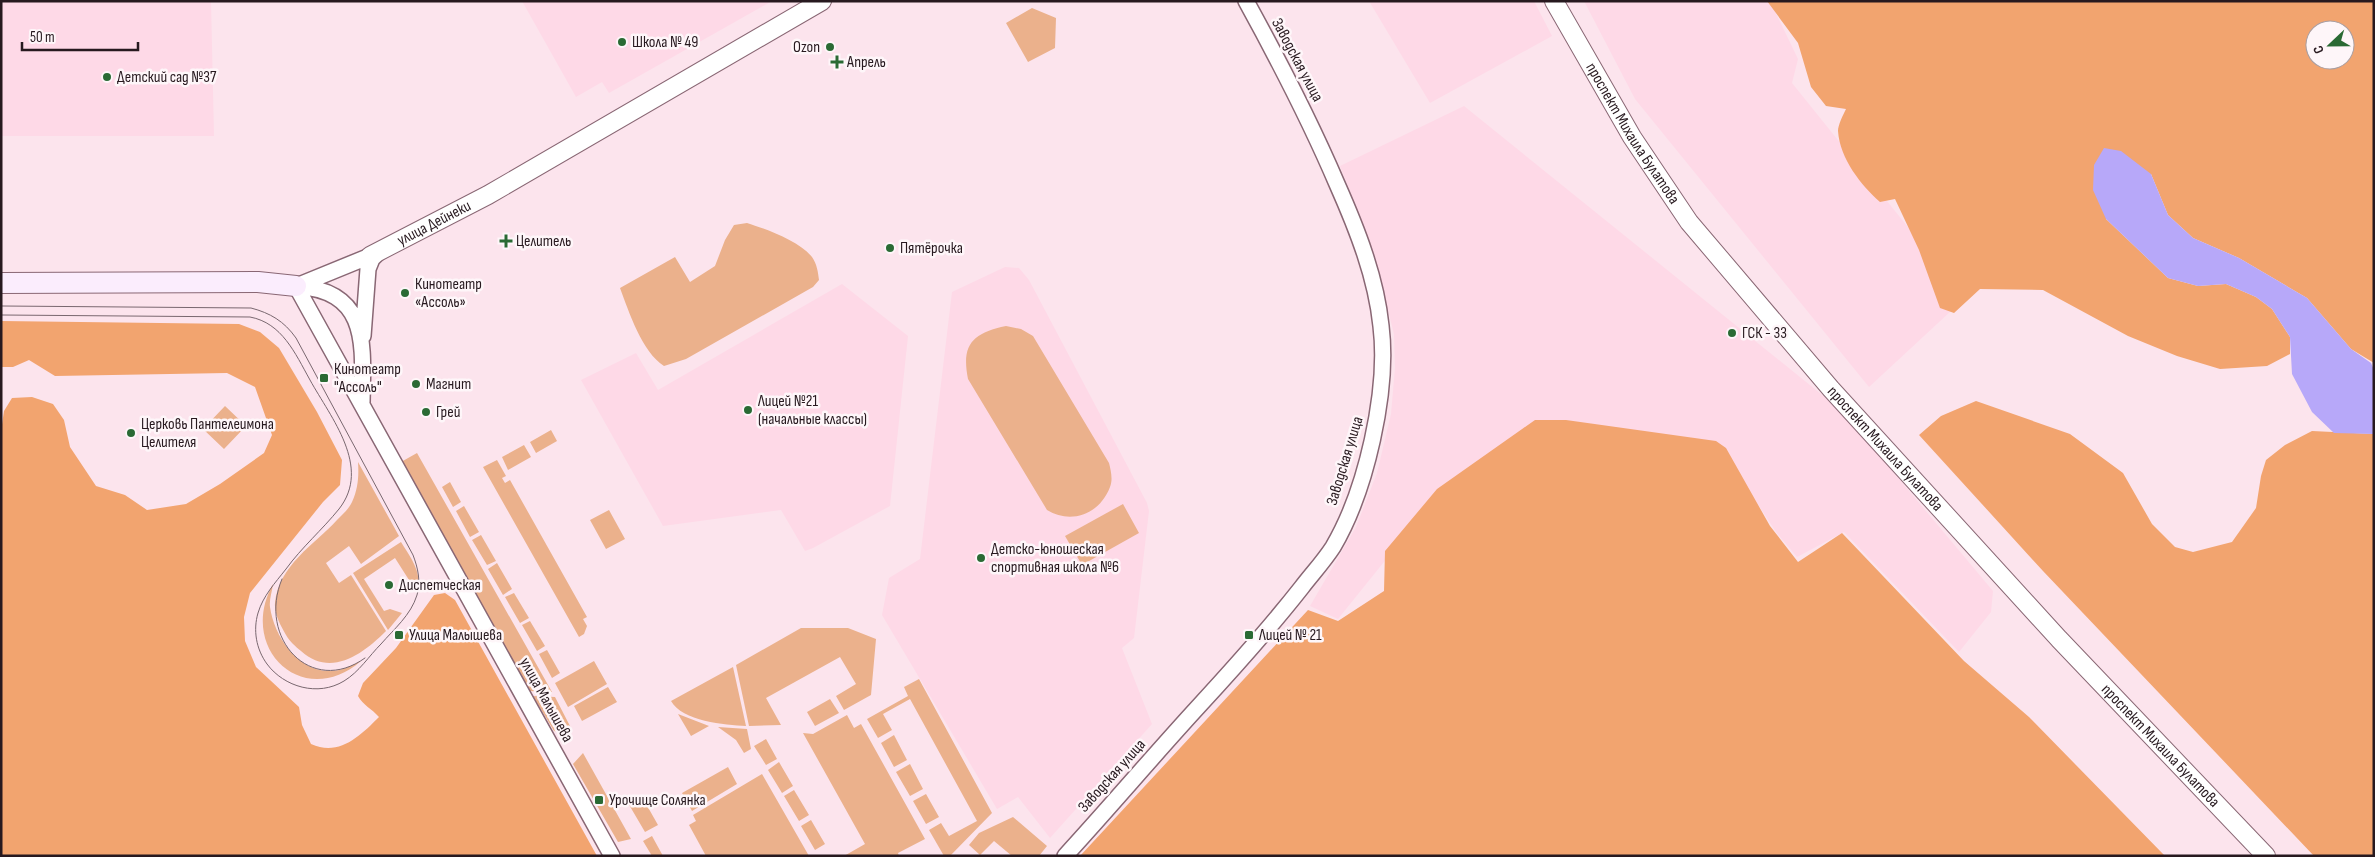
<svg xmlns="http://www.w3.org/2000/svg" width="2375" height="857" font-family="'Sofia Sans Condensed',sans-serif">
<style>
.built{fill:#fed9e7}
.green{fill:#ebb18c}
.forest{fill:#f2a46f;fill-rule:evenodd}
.water{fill:#b7a8f9}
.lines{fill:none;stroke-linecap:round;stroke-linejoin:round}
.minor-casing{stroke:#896774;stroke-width:18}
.tertiary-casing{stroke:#896774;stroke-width:20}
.secondary-casing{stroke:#896774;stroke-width:22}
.minor{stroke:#fff;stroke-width:15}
.tertiary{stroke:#fff;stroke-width:18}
.secondary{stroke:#fbedfd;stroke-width:20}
.tram{stroke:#79676f;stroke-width:1}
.poi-dot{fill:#2a6a34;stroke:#fef6f9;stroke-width:2}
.labels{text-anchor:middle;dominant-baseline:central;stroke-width:5;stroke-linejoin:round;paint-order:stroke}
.poi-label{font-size:16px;fill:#27191f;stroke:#fef6f9;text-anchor:start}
.street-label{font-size:16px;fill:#27191f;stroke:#fef6f9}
</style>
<rect width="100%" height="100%" fill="#fce4ed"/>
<path class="built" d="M1,1h210l3,135h-213z
M522,1h250l-163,92 -7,-11 -26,15z
M1369,1h165l18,35 -122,67z
M1584,1h186l28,58 -6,24 173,215 -96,89 -234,-288z
M1464,106l378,305 151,180 -2,21 -32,40 -115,-120 -47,25 -21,-25 -56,-86 -291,60 -91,113 -28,-13 46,-79 21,-54 14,-59 4,-46 -1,-34 -20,-79 -34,-89z
M1005,267l14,1 10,12 118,223 2,8 -15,127 -12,10 30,76 -102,114 -32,-41 -21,12 -115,-194 7,-37 31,-19 32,-267z
M842,284l66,52 -18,170 -77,42 -8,3 -24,-41 -118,16 -82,-146 55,-27 22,37z"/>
<path class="green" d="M1032,8l24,10 -1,30 -27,14 -22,-39z
M747,223c19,6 52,18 65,34 5,7 6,15 7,23l-6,7 -127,72 -22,7c-22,-14 -35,-54 -44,-78l55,-31 15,25 25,-16 10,-26 9,-15z
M1006,326l15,3 12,7 76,127c2,8 4,17 1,24 -10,27 -39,38 -63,23l-79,-131c-7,-35 5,-46 38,-53z
M225,406l21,20 -22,23 -21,-20z
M551,430l6,11 -21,12 -6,-11z
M524,445l7,12 -23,13 -6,-13z
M417,453l135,239 -23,-1 -128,-229z
M497,460l9,16 -4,2 3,5 5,-3 77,137 -4,2 4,7 -3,8 -5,3 -96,-170z
M358,462l41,74 -38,28 -12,-18 -23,17 13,20 12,-8 35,56c-23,23 -55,47 -85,20 -6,-5 -11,-9 -15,-16 -5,-9 -12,-21 -11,-32 4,-38 39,-58 62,-83 5,-5 12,-11 15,-18 6,-13 7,-26 6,-40z
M450,482l11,20 -8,5 -11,-20z
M1123,504l16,29 -57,32 -17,-29z
M464,506l15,26 -9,5 -14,-26z
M609,510l16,29 -19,10 -16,-29z
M481,535l15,26 -9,4 -15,-25z
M401,542c9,15 23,32 15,49l-21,-33 -31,21 20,32 6,-2 12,4 -14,17 -35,-57z
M497,563l15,26 -9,6 -15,-26z
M273,584c-1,8 -4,16 -3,23 4,29 27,63 58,64 11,1 23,-5 33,-10 -58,50 -124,-13 -88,-77z
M514,593l15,25 -9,5 -15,-26z
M530,621l15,25 -8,5 -15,-26z
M801,628h47l28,11 -5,56 -27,15 -8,-14 20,-12 -16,-27 -74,41 15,27 -32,1 -13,-61z
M547,650l13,23 -8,5 -13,-24z
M594,661l13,23 -39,23 -13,-24z
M733,667l13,59c-21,-1 -64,-5 -75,-25z
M919,679l73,134 -42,43h-6l-15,-26 12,-7 8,13 28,-15 -67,-122 -27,15 9,16 -14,8 -11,-19 41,-23 -4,-9z
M608,687l9,15 -35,19 -8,-15z
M533,696l22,1 16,31 -9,5 -8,-2z
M830,699l9,14 -24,13 -8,-14z
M678,714l31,12 -18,10z
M847,715l7,13 7,-4 64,115 -27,14 1,3h-55l21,-12 -62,-111 10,1z
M718,727l29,2 4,20 -7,4 -8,-13z
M894,735l13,25 -13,7 -13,-24z
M766,739l11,20 -11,6 -12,-19z
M583,753l48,86 -13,3 -45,-78z
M779,762l14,24 -11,7 -14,-23z
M910,764l13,25 -13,7 -14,-24z
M728,767l9,17 -45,27 -10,-18z
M762,774l47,82h-103l-17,-31 7,-4 -3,-6z
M794,790l15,25 -10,6 -15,-25z
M926,794l13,23 -13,7 -13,-23z
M641,795l17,30 -13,7 -17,-29z
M1013,817l34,29 -8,10h-27l-18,-15 -14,14 -11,-10 10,-12z
M811,820l14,24 -10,6 -14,-24z
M652,836l11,20h-11l-9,-15z"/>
<path class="forest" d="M1767,1h607v362l-23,-14 -44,-51 -68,-40 -46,-20 -25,-23 -17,-41 -45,45 62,59 30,8 28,-2 30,13 16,12 18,28v17l-23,12 -47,3 -43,-13 -49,-20 -85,-46 -63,-1 -26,24 -14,-5 -21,-58 -24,-51 -15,3c-19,-17 -40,-43 -42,-71 0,-6 5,-16 8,-22l-20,-3 -15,-19 -13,-44zM2315,30h30v30h-30z
M1,321l238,3 21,8 19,16 38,64 25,48 -2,25 -17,17 -73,91 -6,24 1,24 11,26 43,40 3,18 9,19c28,13 49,-8 68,-27 -7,-8 -16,-12 -21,-21l5,-13 33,-35 38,-53 11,-2 10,7 142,256h-596v-425l3,-20 8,-13 20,-1 21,7 11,16 6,27 26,39 29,9 22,15 39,-6 34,-20 44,-31 8,-18 -17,-48 -28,-14 -172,3 -26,-16 -16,7h-12z
M1976,401l94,33 53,39 29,51 23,23 18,5 39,-10 24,-34 5,-32 5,-16 19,-15 27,-14 62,3v422h-60l-271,-285 -124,-136 22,-19z
M1535,420h31l150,21 10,7 44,78 28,36 44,-29 122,128 65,56 136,139h-1085l228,-246 30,11 46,-30 1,-40 52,-62z"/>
<path class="water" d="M2104,148l17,3 30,23 17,41 25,23 46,20 68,40 44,51 20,14 3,7v64l-40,-1 -22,-21 -20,-38 -2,-37 -18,-28 -16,-12 -30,-13 -28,2 -30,-8 -62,-59 -13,-29 1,-25z"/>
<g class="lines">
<defs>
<path id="minor" d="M299,285l71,-29
M296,286l316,570
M296,286c74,5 67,59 66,116
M363,336l5,-67 4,-10 8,-8
M1065,856c45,-49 88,-100 133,-149 36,-39 71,-78 104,-120 10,-13 22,-26 31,-40 33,-56 56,-156 48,-221 -5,-49 -24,-97 -44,-142 -27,-63 -58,-123 -91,-183"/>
<g id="tertiary">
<path id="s1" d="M1554,1l78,136 57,85 142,167 228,250 207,217"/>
<path id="s2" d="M370,256l118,-61 334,-194"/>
</g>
<path id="secondary" d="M1,283l257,-1 38,4"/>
</defs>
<use href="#minor" class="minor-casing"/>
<use href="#tertiary" class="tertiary-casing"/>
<use href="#secondary" class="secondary-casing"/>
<use href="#minor" class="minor"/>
<use href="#tertiary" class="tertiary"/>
<use href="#secondary" class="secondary"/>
<path class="tram" d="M1,306l250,2c19,5 33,13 45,30l117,217c5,13 8,27 4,40 -6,20 -23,34 -36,49 -12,12 -22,28 -37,37 -26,16 -60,6 -77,-17 -11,-15 -14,-34 -9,-51 5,-17 17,-30 28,-44 16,-22 36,-39 53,-60 33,-42 -8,-91 -29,-129 -15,-27 -28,-57 -60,-63l-249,-2
M282,579c-25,59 29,118 83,79"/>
</g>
<g class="poi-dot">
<circle cx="622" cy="42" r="5"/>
<circle cx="830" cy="47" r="5"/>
<path d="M834.5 54.5h5v5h5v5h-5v5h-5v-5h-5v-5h5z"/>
<circle cx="107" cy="77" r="5"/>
<path d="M503.5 233.5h5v5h5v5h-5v5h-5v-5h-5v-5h5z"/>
<circle cx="890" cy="248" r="5"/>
<circle cx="405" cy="293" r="5"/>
<circle cx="1732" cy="333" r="5"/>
<rect x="319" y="373" width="10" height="10" rx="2.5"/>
<circle cx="416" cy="384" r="5"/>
<circle cx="748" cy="410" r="5"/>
<circle cx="426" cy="412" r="5"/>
<circle cx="131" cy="433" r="5"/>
<circle cx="981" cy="558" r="5"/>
<circle cx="389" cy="585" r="5"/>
<rect x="394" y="630" width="10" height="10" rx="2.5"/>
<rect x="1244" y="630" width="10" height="10" rx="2.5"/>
<rect x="594" y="795" width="10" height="10" rx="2.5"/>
</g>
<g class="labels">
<g class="poi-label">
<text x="632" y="42">Школа № 49</text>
<text x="820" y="47" text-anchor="end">Ozon</text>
<text x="847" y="62">Апрель</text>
<text x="117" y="77">Детский сад №37</text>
<text x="516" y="241">Целитель</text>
<text x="900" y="248">Пятёрочка</text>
<text x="415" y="284">Кинотеатр<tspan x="415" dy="18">«Ассоль»</tspan></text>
<text x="1742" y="333">ГСК - 33</text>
<text x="334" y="369">Кинотеатр<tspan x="334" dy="18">"Ассоль"</tspan></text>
<text x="426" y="384">Магнит</text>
<text x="758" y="401">Лицей №21<tspan x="758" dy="18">(начальные классы)</tspan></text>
<text x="436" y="412">Грей</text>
<text x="141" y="424">Церковь Пантелеимона<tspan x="141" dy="18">Целителя</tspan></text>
<text x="991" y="549">Детско-юношеская<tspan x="991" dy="18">спортивная школа №6</tspan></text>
<text x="399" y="585">Диспетческая</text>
<text x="409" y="635">Улица Малышева</text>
<text x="1259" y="635">Лицей № 21</text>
<text x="609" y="800">Урочище Солянка</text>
</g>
<g class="street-label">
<text transform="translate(1297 60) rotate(62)">Заводская улица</text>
<text stroke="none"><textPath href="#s1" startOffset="154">проспект Михаила Булатова</textPath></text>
<text stroke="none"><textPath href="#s2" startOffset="72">улица Дейнеки</textPath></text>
<text stroke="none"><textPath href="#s1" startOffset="559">проспект Михаила Булатова</textPath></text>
<text transform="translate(1345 461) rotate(-73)">Заводская улица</text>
<text transform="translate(546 700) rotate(61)">улица Малышева</text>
<text stroke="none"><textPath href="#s1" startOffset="964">проспект Михаила Булатова</textPath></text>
<text transform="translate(1112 776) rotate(-48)">Заводская улица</text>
</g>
</g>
<rect width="2375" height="857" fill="none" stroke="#27191f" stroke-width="5"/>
<g transform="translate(2330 45) rotate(248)"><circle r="24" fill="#fef6f9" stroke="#a89ea2"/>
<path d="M0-4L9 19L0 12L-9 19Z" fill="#2a6a34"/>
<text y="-8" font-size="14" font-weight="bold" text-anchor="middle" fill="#27191f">С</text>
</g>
<path d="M22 42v8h116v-8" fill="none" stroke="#27191f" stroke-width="2.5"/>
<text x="30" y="42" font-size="15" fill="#27191f" stroke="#fef6f9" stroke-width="4" paint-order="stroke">50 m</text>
</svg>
